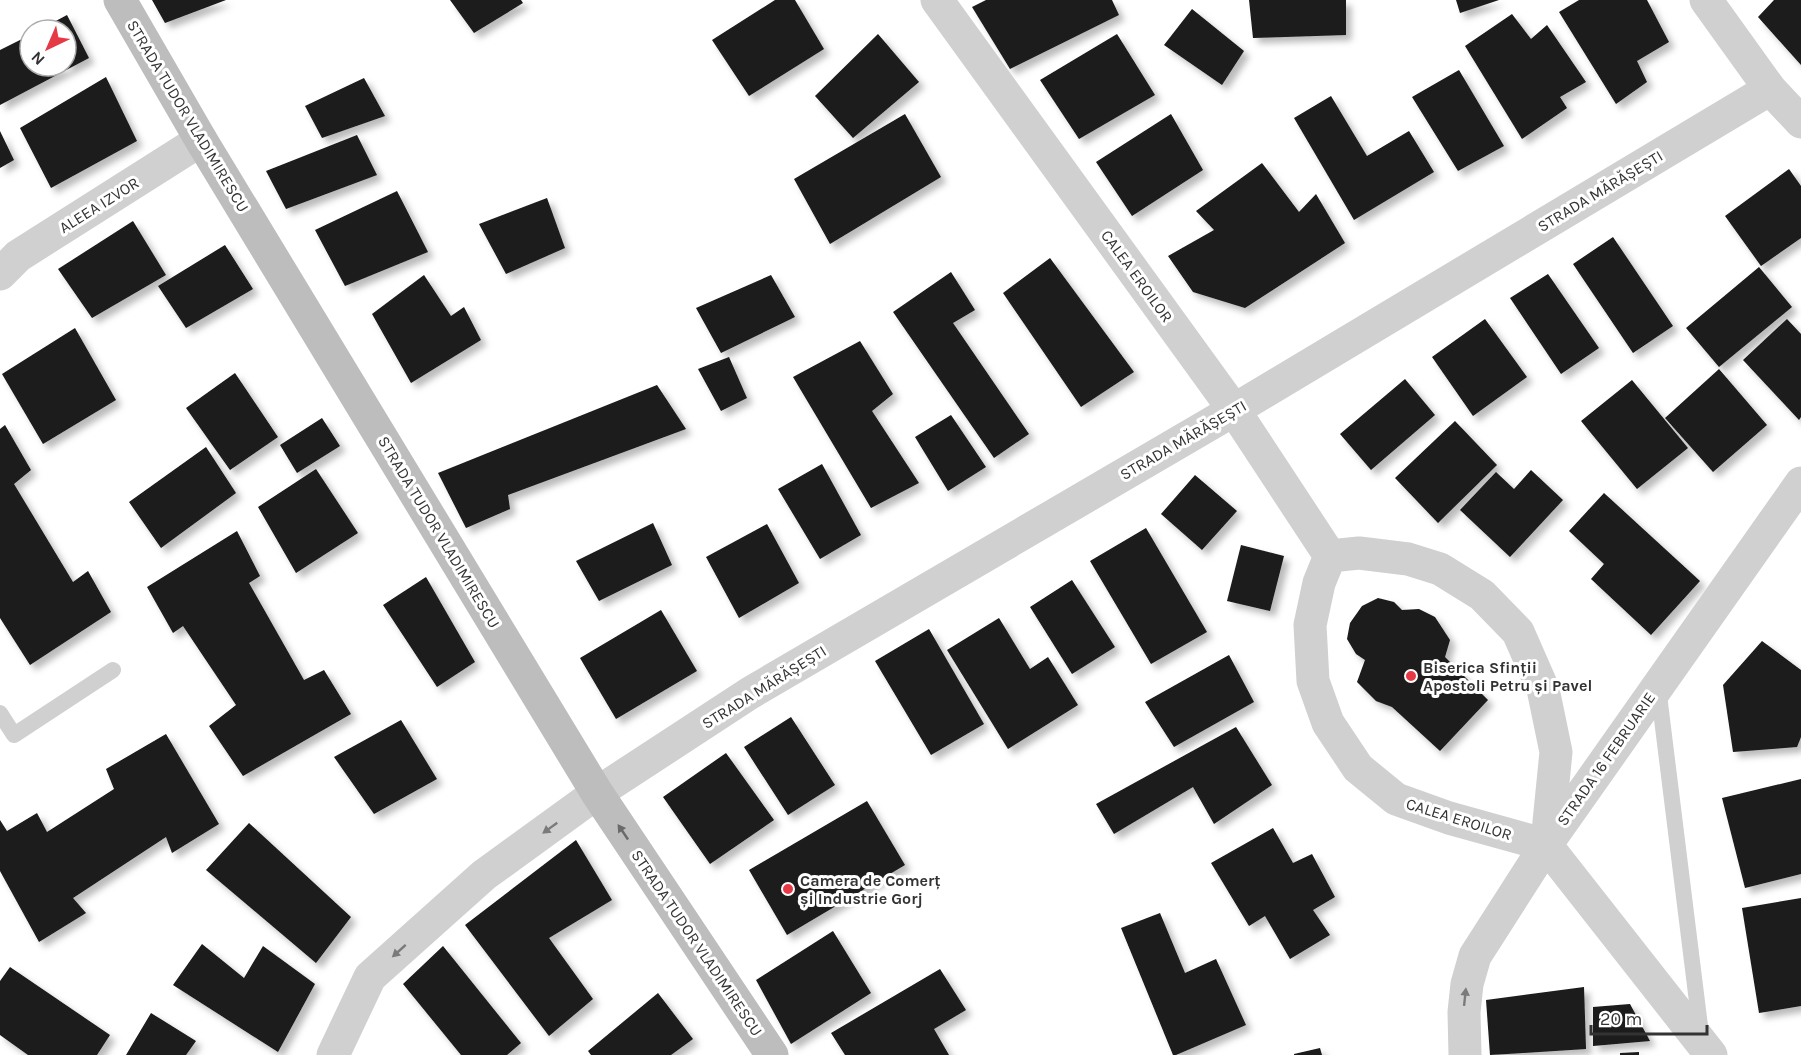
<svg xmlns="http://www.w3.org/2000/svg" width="1801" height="1055" font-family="Karla,sans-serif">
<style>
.building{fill:#1a1a1a;filter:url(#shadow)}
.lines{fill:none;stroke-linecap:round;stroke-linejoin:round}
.lane{stroke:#d0d0d0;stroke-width:16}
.street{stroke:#d0d0d0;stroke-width:33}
.secondary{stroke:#bdbdbd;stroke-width:33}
.oneway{fill:#7a7a7a}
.oneway2{fill:#6a6a6a}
.poi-dot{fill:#e63946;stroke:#fff;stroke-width:2}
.labels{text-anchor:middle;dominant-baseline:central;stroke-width:6;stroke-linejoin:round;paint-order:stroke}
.street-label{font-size:16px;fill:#333;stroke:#fff}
.poi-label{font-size:16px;font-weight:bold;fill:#333;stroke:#fff;text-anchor:start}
</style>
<defs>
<filter id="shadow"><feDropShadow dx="5.5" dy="5.5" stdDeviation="3" flood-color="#0004"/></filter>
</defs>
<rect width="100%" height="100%" fill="#fff"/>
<path class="building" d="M152,0h74l-61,23z
M450,0h71l2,3 -49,30z
M775,0h20l29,49 -75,47 -37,-56z
M986,0h126l7,15 -109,54 -38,-62z
M1249,0h97v35l-93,3z
M1456,0h43l-39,13z
M1579,0h68l22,42 -32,19 10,21 -31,22 -57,-92z
M1774,0h27v65l-43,-48z
M1192,9l52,42 -22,34 -58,-40z
M1512,14l19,25 16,-14 39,57 -26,15 7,11 -45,31 -57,-93z
M67,15l22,43 -89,47v-55l30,-15v31h36v-36h-27z
M878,34l41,48 -66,56 -38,-42z
M1117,34l38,61 -76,44 -39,-59z
M1459,70l45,76 -46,25 -46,-74z
M106,77l31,64 -86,47 -31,-60z
M364,78l21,38 -63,22 -17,-32z
M1331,96l36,60 42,-25 25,41 -80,48 -60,-102z
M905,114l36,63 -111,67 -36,-65z
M1171,114l32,56 -71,46 -36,-54z
M0,131l14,29 -14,8z
M357,135l20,40 -91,34 -20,-38z
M1262,163l37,49 17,-18 29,49 -100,65 -52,-16 -25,-36 46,-26 -18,-19z
M1789,169l12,17v52l-40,28 -36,-50z
M397,191l31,61 -83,34 -30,-56z
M547,198l18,50 -59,26 -27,-50z
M133,221l33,54 -74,43 -34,-49z
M1613,237l60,89 -40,27 -60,-89z
M225,245l28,44 -67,39 -28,-42z
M1050,258l84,114 -53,35 -78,-114z
M1759,267l33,40 -73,60 -33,-39z
M951,272l24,38 -22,13 76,111 -35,24 -101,-146z
M1548,274l51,74 -38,26 -51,-76z
M424,275l27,41 13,-9 17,33 -70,43 -39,-69z
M771,275l24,42 -74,36 -25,-45z
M1485,319l42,58 -54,39 -41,-59z
M1787,319l14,15v83l-2,3 -56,-60z
M75,328l41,72 -73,44 -41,-70z
M860,341l33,53 -21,17 47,72 -48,25 -78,-131z
M729,357l18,41 -26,13 -23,-42z
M1719,369l48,56 -54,47 -48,-54z
M235,373l43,64 -48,33 -44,-62z
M1405,379l30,36 -64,55 -31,-36z
M1632,380l56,68 -51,41 -56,-68z
M657,385l29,44 -178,66 2,14 -44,19 -28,-55z
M951,415l35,52 -38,24 -33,-54z
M322,418l18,28 -43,27 -17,-28z
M1455,421l42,44 -59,58 -43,-45z
M5,425l26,45 -17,14 59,98 15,-11 23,41 -81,53 -30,-47v-189z
M206,447l30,46 -75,55 -32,-46z
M822,464l39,71 -41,24 -42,-70z
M316,469l42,64 -62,40 -38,-66z
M1531,470l32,30 -53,57 -50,-47 36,-38 18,17z
M1195,475l42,36 -35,39 -41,-36z
M1604,493l96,88 -49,54 -60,-56 13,-15 -35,-33z
M653,523l19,42 -73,36 -23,-40z
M767,524l32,59 -60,35 -33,-61z
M1146,528l61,104 -56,32 -61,-103z
M237,531l23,45 -11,7 55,97 20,-10 27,44 -108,62 -34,-50 27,-21 -53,-79 -10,7 -26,-46z
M1241,545l43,11 -14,55 -43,-10z
M426,577l49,85 -38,25 -54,-82z
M1072,580l43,67 -43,27 -42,-67z
M1378,598l16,4 8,8 17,-1 16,8 15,23 -5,17 43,43 -48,51 -48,-44 -16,-6 -19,-19 8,-22 -9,-6 -9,-15 3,-16 12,-17z
M661,610l36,61 -81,48 -36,-61z
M999,618l31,51 18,-12 30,48 -70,44 -61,-99z
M929,629l55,95 -53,31 -56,-94z
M1762,641l39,29v67l-4,10 -64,5 -10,-67z
M1229,655l25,47 -80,45 -29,-45z
M791,717l44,68 -47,30 -44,-68z
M401,720l36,59 -63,35 -40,-57z
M1236,727l36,58 -58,39 -21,-37 -79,47 -18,-30z
M166,734l53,90 -47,29 -6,-16 -93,61 13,15 -47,29 -39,-71v-51l7,11 30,-18 10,19 67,-43 -8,-20z
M726,753l48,67 -64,44 -47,-67z
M1801,779v95l-56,14 -23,-90z
M867,801l38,64 -118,70 -38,-65z
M249,823l102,94 -35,46 -110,-93z
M1273,828l20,35 19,-9 23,43 -22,13 17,25 -40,24 -25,-43 -16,10 -38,-63z
M576,840l36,60 -63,38 44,61 -44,37 -84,-111z
M1801,898v108l-42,7 -17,-105z
M1160,913l25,60 31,-14 30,66 -70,30h-3l-52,-127z
M833,931l38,62 -80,51 -35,-64z
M202,944l42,34 19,-32 52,38 -37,68 -105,-67z
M443,946l78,97 -14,12h-46l-58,-71z
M10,967l100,68 -13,20h-69l-28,-20v-54z
M940,969l26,41 -32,19 15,26h-104l-14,-22z
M1584,987l2,62 -96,6 -4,-55z
M658,993l35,46 -22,16h-80l-3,-4z
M1630,1004l20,37 -57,5v-39z
M151,1013l45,28 -10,14h-60z
M1320,1048l2,7h-28v-1z
M1639,1052v3h-19v-2z"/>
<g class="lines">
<path class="lane" d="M1658,687l43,347
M0,713l14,22 99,-65"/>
<path class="street" d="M937,0l297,410 96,146
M1706,0l64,89 31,33
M0,274l18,-18 183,-116
M1330,556l-11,27 -9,42 3,56 15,42 30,45 38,31 53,19 97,27 165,210
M1330,556l29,-3 49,6 32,10 42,26 36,37 25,57 13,63 -9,90
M333,1055l37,-78 114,-102 113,-82 153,-100 484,-283 536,-321
M1465,1055l-1,-43 3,-28 8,-28 71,-111 255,-362"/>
<path class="secondary" d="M120,0l81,140 396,653 175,262"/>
</g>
<defs><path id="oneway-solid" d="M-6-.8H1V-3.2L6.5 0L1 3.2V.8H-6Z" transform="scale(1.5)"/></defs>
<g class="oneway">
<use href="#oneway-solid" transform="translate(550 828) rotate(144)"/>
<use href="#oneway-solid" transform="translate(399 951) rotate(138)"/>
<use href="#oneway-solid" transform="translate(1465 997) rotate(-84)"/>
</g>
<use class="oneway2" href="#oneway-solid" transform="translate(623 832) rotate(-124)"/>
<g class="poi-dot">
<circle cx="1411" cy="676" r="6"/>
<circle cx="788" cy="889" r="6"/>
</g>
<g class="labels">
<g class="street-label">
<text transform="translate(188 116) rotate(59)">STRADA TUDOR VLADIMIRESCU</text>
<text transform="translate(1600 191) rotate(-31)">STRADA MĂRĂȘEȘTI</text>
<text transform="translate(99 205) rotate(-32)">ALEEA IZVOR</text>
<text transform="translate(1137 276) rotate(54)">CALEA EROILOR</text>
<text transform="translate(1183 440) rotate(-30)">STRADA MĂRĂȘEȘTI</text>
<text transform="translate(439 532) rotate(59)">STRADA TUDOR VLADIMIRESCU</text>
<text transform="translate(764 687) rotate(-32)">STRADA MĂRĂȘEȘTI</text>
<text transform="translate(1606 759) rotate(-55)">STRADA 16 FEBRUARIE</text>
<text transform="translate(1459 819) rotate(17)">CALEA EROILOR</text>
<text transform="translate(697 943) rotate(56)">STRADA TUDOR VLADIMIRESCU</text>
</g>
<g class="poi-label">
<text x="1423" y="667">Biserica Sfinții<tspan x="1423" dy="18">Apostoli Petru și Pavel</tspan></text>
<text x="800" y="880">Camera de Comerț<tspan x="800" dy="18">și Industrie Gorj</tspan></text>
</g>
</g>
<g transform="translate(48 48) rotate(224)"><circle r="28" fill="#ffffff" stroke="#adadad" stroke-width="1.5"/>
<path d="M0-4.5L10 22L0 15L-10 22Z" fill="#e63946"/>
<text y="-9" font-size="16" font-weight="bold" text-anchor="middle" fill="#333333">N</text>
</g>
<path d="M1591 1025v9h116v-9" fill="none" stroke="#333333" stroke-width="3"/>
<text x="1600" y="1025" font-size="18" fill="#333333" stroke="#ffffff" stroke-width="4.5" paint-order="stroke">20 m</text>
</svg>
